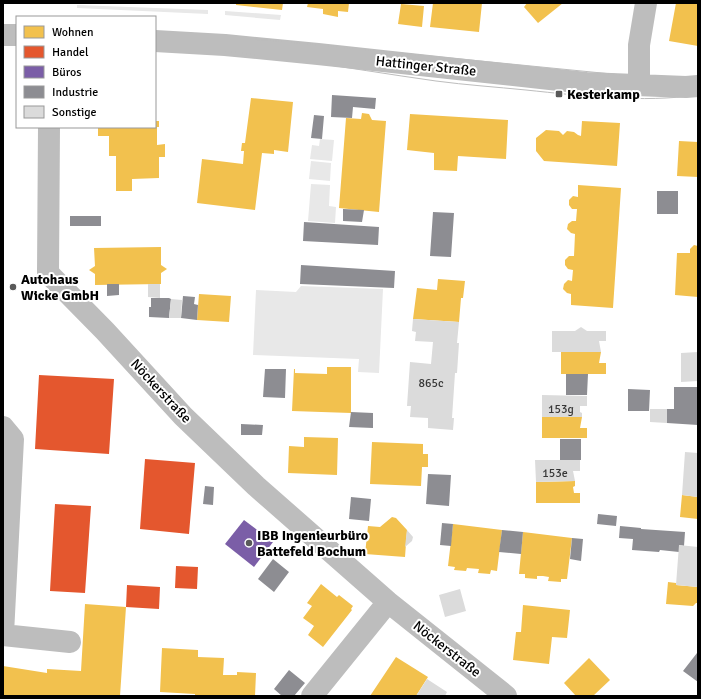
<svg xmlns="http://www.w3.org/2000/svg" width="701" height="699" font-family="Signika,sans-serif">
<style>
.green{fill:#e8e8e8}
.homes{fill:#f2c14e}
.shops{fill:#e4572e}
.offices{fill:#7b5ea7}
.industry{fill:#8d8d92}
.building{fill:#dbdbdb}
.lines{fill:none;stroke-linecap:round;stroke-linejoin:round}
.minor{stroke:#bdbdbd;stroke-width:22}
.tertiary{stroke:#bdbdbd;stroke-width:22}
.tram{stroke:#bdbdbd;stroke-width:1}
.poi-dot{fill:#595959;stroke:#fff;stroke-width:1.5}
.labels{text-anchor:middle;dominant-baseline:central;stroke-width:4;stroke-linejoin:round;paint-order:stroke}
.number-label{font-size:12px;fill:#373737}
.street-label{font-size:14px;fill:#000;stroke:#fff}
.poi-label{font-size:14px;font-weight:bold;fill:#000;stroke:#fff;text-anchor:start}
</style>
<rect width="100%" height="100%" fill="#fff"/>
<path class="green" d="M77,5l131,5v4l-131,-6z
M225,11l56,4 -1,5 -55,-5z
M320,139l14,1 -2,21 -22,-2 2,-14 7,1z
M311,161l20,2 -1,18 -21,-2z
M311,184l19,1 -1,21 7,1 -1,16 -27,-2z
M301,286l82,3 -4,84 -21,-1 1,-13 -106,-4 3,-65 40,2z"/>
<path class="homes" d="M236,3h47l-1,7 -46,-5z
M308,3h41l-1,9 -10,-1v6l-15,-3v-5l-16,-2z
M433,3h49l-3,29 -49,-5z
M527,3h36l-25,20 -14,-16z
M676,3h22v43l-29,-5z
M401,4l23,2 -2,21 -24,-3z
M251,98l42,4 -5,50 -14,-2v4l-12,-1 -7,57 -58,-7 5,-44 41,5 1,-13h-3l1,-8h3z
M155,112h1v9h3v6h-2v18l8,-1v13h-6v21l-27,1v12h-16v-35h-7v-20h-11v-9h57z
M362,113l7,1 3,6 14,1 -7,91 -40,-4 7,-90 15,1z
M410,114l98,6 -2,39 -48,-3 -1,15 -23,-1v-17l-27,-3z
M582,121l38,2 -3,43 -73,-5 -8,-10v-13l10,-8 13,1 4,4 4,-4 7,1 4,3 3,1z
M679,141l19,1v35l-21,-1z
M578,185l43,3 -8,120 -42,-3v-11l-4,-1 -4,-4 1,-5 4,-4 4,1 1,-11 -5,-1 -3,-4v-5l4,-4h5l1,-22 -4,-1 -4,-4 1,-5 4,-3h4l1,-12h-5l-3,-4v-5l4,-4 5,1z
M694,245l4,1v51l-23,-2 2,-42h13v-4z
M161,247v18l6,4 -6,4v11l-66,1v-11l-6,-4 6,-4 -1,-18z
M438,279l27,2 -2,17h-2l-2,24 -46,-3 4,-31 20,2z
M199,294l32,2 -2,26 -32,-2z
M561,352h40l-2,11h7v11h-45z
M327,367h24v46l-59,-2 2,-42h1v4l32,1z
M542,417h40l-2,11h7v10h-45z
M304,437l34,1 -1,37 -49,-2 1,-27 15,1z
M372,442l51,2v10h5v13h-6l-1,19 -51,-2z
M575,481v5l-2,1 1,6h6v10h-44v-21z
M682,495l16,2v22l-18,-2z
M392,517l4,1 11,12 -2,27 -40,-3 3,-28 12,1z
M453,524l49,6 -5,41 -6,-1 -1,4 -12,-1 1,-4 -12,-1 -1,3 -12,-1 1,-3 -7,-1z
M523,532l49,6 -5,41h-6v3l-13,-1 1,-4 -6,-1h-6v3l-12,-1v-4h-6z
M668,582l8,1v2l22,2v16h-2l-3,3 -27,-2z
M321,584l16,13 2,-2 14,11 -2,3 1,1 -29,37 -15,-12 6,-9 -11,-8 9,-12 -5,-3z
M85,604l41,3 -6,89h-117v-30l44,7v-4l34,2z
M523,605l47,5 -3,28 -15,-1 -3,27 -36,-4 3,-28h5z
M162,648l36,2v7l26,1 -1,17h14v-3l19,1 -1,23h-60v-2l-35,-2z
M396,657l32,20 -12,19h-46z
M589,658l21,22 -17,16h-17l-12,-13z"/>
<path class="shops" d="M39,375l75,4 -5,75 -74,-5z
M145,459l50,4 -6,71 -49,-5z
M55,504l36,2 -6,87 -35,-2z
M176,566l22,1 -1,22 -22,-1z
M127,585l33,2 -1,22 -33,-2z"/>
<path class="offices" d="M244,520l29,22 -19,25 -29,-23z"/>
<path class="industry" d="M332,95l44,3 -1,11 -22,-2 -1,11 -21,-1z
M314,115l10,1 -2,23 -11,-1z
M657,191h21v23h-21z
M343,209l21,1 -2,12 -19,-1z
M433,212l21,1 -3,44 -21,-1z
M70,216h31v10h-31z
M304,222l75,5 -1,18 -75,-4z
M301,265l94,6 -1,17 -94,-4z
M107,284h12v11l-12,1z
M183,296l12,1 -1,7 4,1 -1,15 -16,-2z
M151,298h18l2,1 -2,19 -20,-1v-10h2z
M265,369h21l-1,29 -22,-1z
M566,374h22l-1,21h-21z
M674,387h24v38l-31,-2v-14h7z
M628,389l22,1 -1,21h-21z
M351,412l22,1v15l-24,-1z
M241,424l22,1 -1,10h-21z
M560,439h21v21h-21z
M428,474l23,1 -2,31 -23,-2z
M205,486l9,1 -1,18 -10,-1z
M351,497l20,2 -2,22 -20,-2z
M598,514l19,2 -1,10 -19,-2z
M442,523l11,1 -2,22 -11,-1z
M620,526l21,2v1l44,3 -1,14 -5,-1v7l-19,-2 -1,2 -27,-2 1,-11 -14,-1z
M502,530l21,2 -2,22 -22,-2z
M572,538l11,1 -2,22 -11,-2z
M273,559l16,13 -15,20 -16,-13z
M697,653l1,1v28l-15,-11z
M289,670l16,13 -11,13h-12l-8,-7z"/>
<path class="building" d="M148,284h12v14l-12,-1z
M171,299l11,1 -1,18h-12z
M413,319l46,3 -2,21h2l-2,30h-2l-3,45h2l-1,12 -25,-2v-10l-18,-1 1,-11h-4l3,-44 21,2 2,-22 -18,-1 1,-9 -4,-1z
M581,327l6,4h19v10h-7l2,11h-49v-21h23z
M698,352v29l-17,1v-29z
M542,395l45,1v10h-7v6l2,1v4h-40z
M650,409h17v14l-17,-1z
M685,452l13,1v44l-16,-2z
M535,460h45v11h-7l2,10 -39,1z
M407,530l6,7 -1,4 -7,6z
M679,545l19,2v40l-22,-2z
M460,589l6,22 -21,6 -6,-22z
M427,679l20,13 -2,4h-29z"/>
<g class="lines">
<path class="minor" d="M49,127l-1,146 57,58 78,85 73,70 132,116 118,94
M3,427l10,12 -10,195
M3,635l67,7
M312,696l76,-94"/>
<path class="tertiary" d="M3,35h14
M155,41l70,4 93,9 268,29 100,4 12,-1
M639,85v-40l7,-42"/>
<path class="tram" d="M3,28h14
M155,35l113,5 354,35 31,2h45
M3,43h14
M155,46c95,4 188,22 281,35 30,4 60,6 90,9 57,6 115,13 172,5"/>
</g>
<g class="poi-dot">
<rect x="555" y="90" width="8" height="8" rx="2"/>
<circle cx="13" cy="287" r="4"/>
<circle cx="249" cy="543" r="4"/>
</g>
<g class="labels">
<g class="number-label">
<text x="431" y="383">865c</text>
<text x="561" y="409">153g</text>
<text x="555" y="473">153e</text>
</g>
<g class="street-label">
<text transform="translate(426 66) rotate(6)">Hattinger Straße</text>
<text transform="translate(161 391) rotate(47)">Nöckerstraße</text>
<text transform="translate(447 649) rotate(38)">Nöckerstraße</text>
</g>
<g class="poi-label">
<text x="567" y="94">Kesterkamp</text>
<text x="21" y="279">Autohaus<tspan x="21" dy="16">Wicke GmbH</tspan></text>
<text x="257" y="535">IBB Ingenieurbüro<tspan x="257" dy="16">Battefeld Bochum</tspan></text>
</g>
</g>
<rect width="701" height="699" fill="none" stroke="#000000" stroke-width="8"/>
<rect x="16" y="16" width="140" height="112" fill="#ffffff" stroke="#999999"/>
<rect x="24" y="26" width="20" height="12" fill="#f2c14e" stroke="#999999"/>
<text x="52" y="36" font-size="12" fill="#000000">Wohnen</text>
<rect x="24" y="46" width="20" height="12" fill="#e4572e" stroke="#999999"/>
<text x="52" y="56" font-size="12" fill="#000000">Handel</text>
<rect x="24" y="66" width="20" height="12" fill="#7b5ea7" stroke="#999999"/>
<text x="52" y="76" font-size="12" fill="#000000">Büros</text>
<rect x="24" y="86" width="20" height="12" fill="#8d8d92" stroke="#999999"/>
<text x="52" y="96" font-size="12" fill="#000000">Industrie</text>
<rect x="24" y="106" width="20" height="12" fill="#dbdbdb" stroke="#999999"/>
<text x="52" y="116" font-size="12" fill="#000000">Sonstige</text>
</svg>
